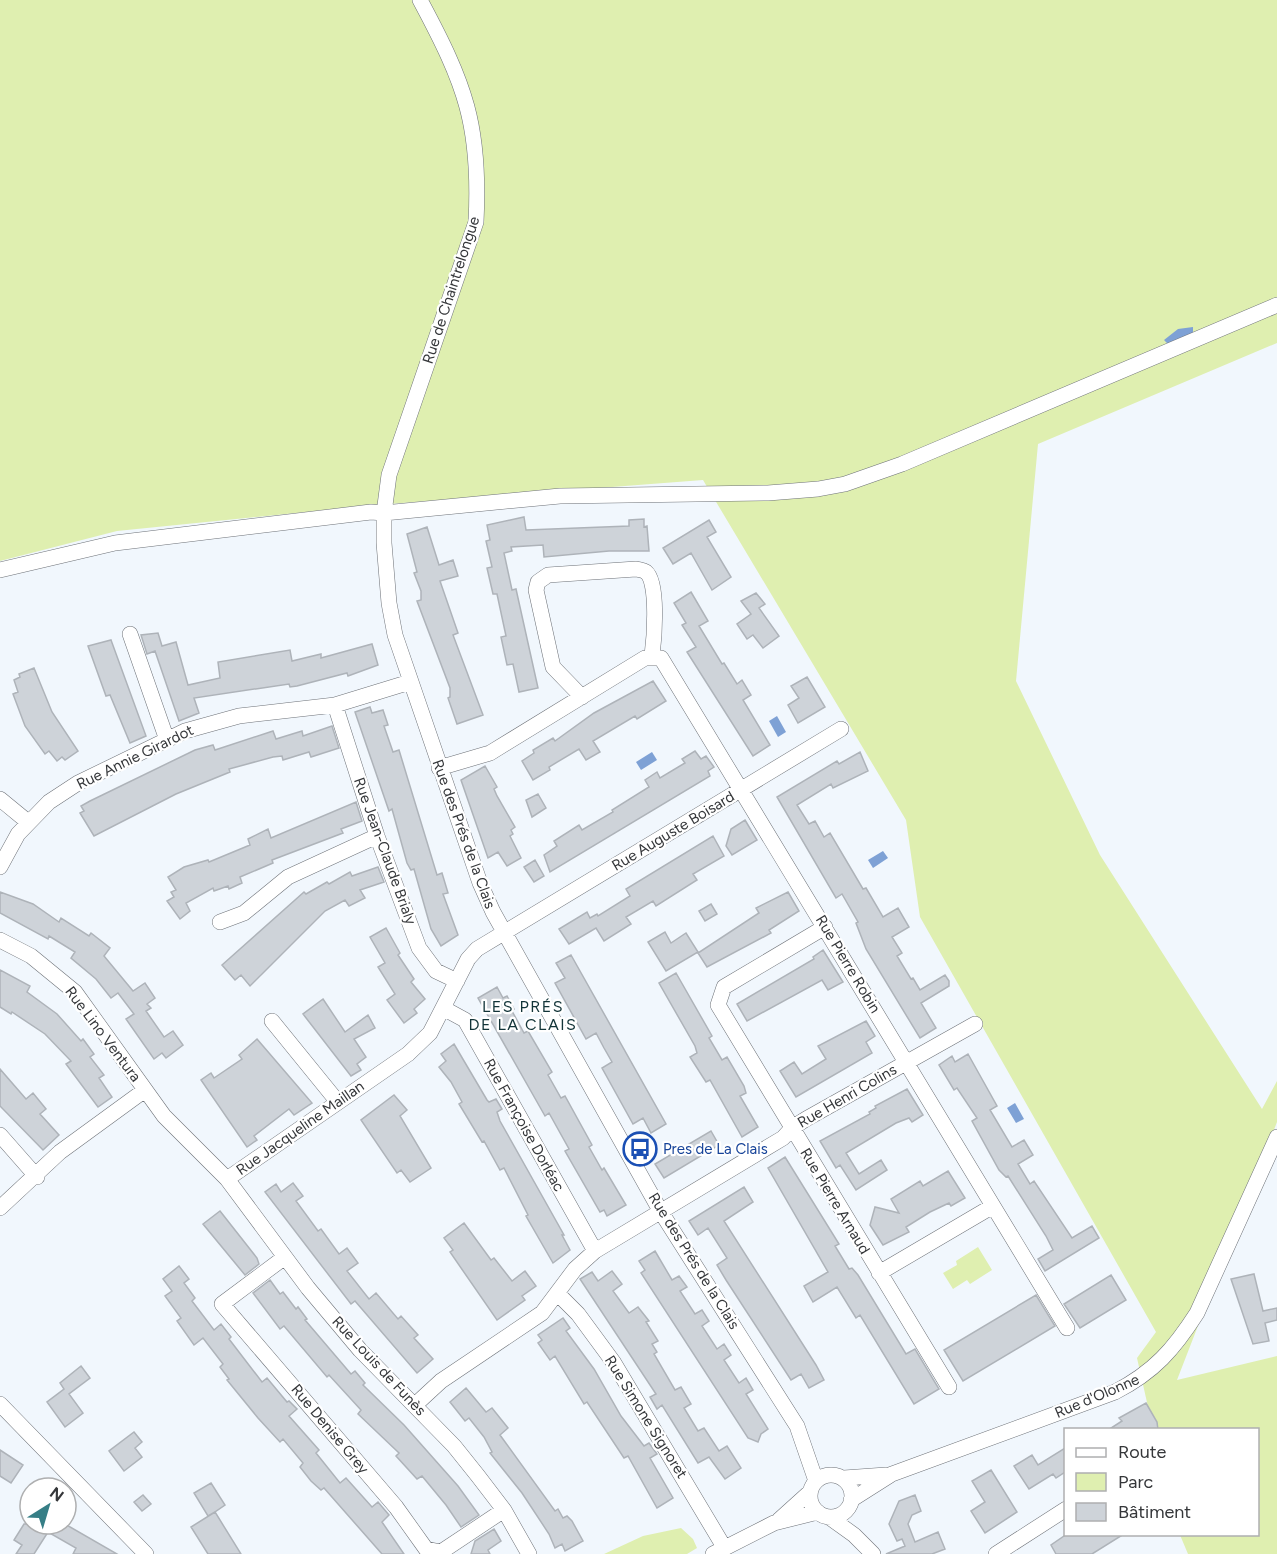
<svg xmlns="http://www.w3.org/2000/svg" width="1277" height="1554" font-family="Figtree,sans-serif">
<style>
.green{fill:#dfefb0}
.water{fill:#7ea1d5}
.building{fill:#ced3d9;stroke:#aeb3b9;stroke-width:1.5}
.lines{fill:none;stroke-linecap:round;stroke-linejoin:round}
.minor-casing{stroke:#6e7278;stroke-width:16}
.minor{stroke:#fff;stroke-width:15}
.labels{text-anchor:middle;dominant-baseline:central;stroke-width:4.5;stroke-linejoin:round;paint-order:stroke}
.street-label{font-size:15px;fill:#35373a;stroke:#fff}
.transit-label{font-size:15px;fill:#164399;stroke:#fff;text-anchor:start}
.neighbourhood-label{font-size:16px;letter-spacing:1.5px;fill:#123438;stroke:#fff}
</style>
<rect width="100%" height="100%" fill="#f1f7fd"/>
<path class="green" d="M0,0h1277v343l-239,101 -22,237 84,174 162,254 15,-28v41l-100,258 100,-24v198h-89l-8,-19 78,-1v-104l-105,-1 -16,-71 19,-26 -236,-415 -14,-97 -203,-340 -327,25 -259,26 -117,30z
M978,1247l14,23 -22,14 -3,-4 -14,9 -10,-16 14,-8 -1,-4z
M681,1528l12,11 4,9 -10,6h-83l39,-18z"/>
<path class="water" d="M1193,327v8l-24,10 -5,-5 14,-11z
M777,716l9,16 -8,5 -9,-16z
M652,752l5,8 -16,10 -5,-8z
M883,851l5,7 -15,10 -5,-8z
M1015,1103l9,16 -8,4 -9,-15z"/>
<path class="building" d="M524,517l2,13 103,-4v-6l15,-1v8l3,-1 2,25h-40l-65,6 -1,-12 -32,2 1,4 -8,2 8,37 4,-1 22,99 -19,4 -6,-28 -6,1 -6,-28 5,-1 -9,-42h-4l-6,-26 5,-1 -6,-26 4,-1 -3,-15z
M709,520l7,12 -9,5 24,40 -19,13 -21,-37 -18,11 -10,-16z
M427,527l12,38 14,-5 5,16 -18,5 18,52 -5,2 30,80 -26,9 -9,-26 2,-1v-9l-33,-87 4,-1v-9l-7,-18 3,-1 -10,-38z
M691,592l17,29 -9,5 23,38 2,-1 13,21 5,-4 9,15 -8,5 27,45 -17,11 -66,-104 9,-5 -14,-22 4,-2 -12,-20z
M756,593l9,11 -6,4 20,28 -16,12 -10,-13 -6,4 -10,-15 14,-10 -10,-13z
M158,633l4,13 14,-4 12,43 32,-7 -2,-16 72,-12 2,11 29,-7v4l51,-14 6,21 -30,11 -1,-3 -50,13 -7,1 -1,-3 -95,14 5,15 -20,8 -24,-70 -8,3 -6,-19z
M111,640l35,96 -16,7 -20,-48 -4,1 -18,-50z
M34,668l18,44 26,39 -13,9 -3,-3 -5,4 -8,-10 -4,3 -20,-28 -12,-32 5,-2 -4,-12 6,-3 -1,-3z
M807,677l18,30 -27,16 -10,-18 11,-7 -8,-12z
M653,681l13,20 -29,18 -2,-3 -42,25 7,11 -14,8 -7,-11 -30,18 1,3 -17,10 -11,-19 12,-8 -1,-3 20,-12 2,3 39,-28z
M370,707l2,6 11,-3 5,15 -4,1 9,26 6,-2 38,125 5,-2 6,20 -5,1 15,41 -17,11 -10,-17 -17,-60 -3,1 -4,-7 -15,-54 -3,2 -34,-99z
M332,726l7,22 -28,9 -2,-5 -26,8 -1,-4 -9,1 -44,12 1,3 -54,22 -82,42 -14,-23 4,-2 -3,-5 9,-5 105,-51 18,-5 2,5 58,-19 3,8 26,-8 1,5z
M695,751l6,8 5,-3 8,11 -6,4 2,5 -160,96 -6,-17 13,-9 -3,-5 25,-16 3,5 31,-18 -1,-2 37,-23 -4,-7 12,-8 3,6 25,-15 -3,-4z
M860,752l8,19 -35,17 -2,-4 -34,21 12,19 6,-3 9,16 6,-4 33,56 3,-1 17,29 15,-9 11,19 -17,10 10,16 -5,3 14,23 2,-1 7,12 25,-15 4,6v5l-28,17 15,25 -16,10 -54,-89 -10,-26 2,-1 -16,-28 -6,4 -59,-101 60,-36 2,3z
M485,766l12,21 -3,2 3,7 18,31 -4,3 2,4 -3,2 11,22 -14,8 -9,-14 -10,6 -27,-78z
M538,794l8,14 -14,9 -6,-17z
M356,802l6,19 -21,8 2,4 -71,27 1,3 -33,14 2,6 -13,6 -1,-3 -14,5 -1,-3 -27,15 4,8 -10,8 -13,-18 7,-4 -3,-5 5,-2 -8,-13 16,-10 24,-7 1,2 41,-17 -2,-6 20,-10 3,9z
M745,820l12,20 -25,15 -6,-9 5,-17z
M713,836l11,20 -31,18 4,6 -41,26 -3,-5 -27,16 5,7 -27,17 -8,-13 -27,16 -10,-15 28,-17 3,6 7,-4 1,2 32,-20 -4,-7z
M535,860l9,16 -10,6 -10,-15z
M378,867l6,15 -24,8 5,8 -16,8 -4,-6 -20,11 -75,75 -9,-11 -6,5 -13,-15 82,-73 2,2 21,-12 2,2 21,-12 2,4z
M0,892l33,12 26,18 2,-4 28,18 2,-3 19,15 -6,8 29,35 12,-8 10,15 -8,6 4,4 -5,3 18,26 9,-6 10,14 -17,13 -4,-5 -8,6 -28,-40 8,-5 -16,-21 -7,5 -15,-19 -25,-21 4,-6 -26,-16 -1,3 -48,-26z
M788,892l11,19 -30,19 2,3 -64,34 -9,-14 61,-40 -3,-5z
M711,904l6,10 -12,7 -6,-10z
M386,928l14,25 -2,2 16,24 -3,3 14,17 -11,10 3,4 -13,10 -17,-23 8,-6 -17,-27 7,-4 -15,-26z
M665,932l6,11 15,-10 12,19 -32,19 -18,-29z
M823,950l20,32 -15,8 -6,-10 -75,41 -10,-17 77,-45 -1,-2z
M571,955l95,169 -15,9 -8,-15 -10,6 -31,-56 10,-6 -8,-14 -8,-15 -10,6 -31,-56 10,-5 -9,-15z
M0,970l30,16 -3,6 30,22 24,27 2,-2 11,15 -4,3 14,18 -5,3 13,19 -14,10 -32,-43 5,-3 -26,-27 -33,-22 -1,2 -11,-7z
M676,973l36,63 -3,2 13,22 5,-3 17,29 2,7 -6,3 18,31 -16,10 -32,-57 -4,2 -16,-25 7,-4 -2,-7 -36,-63z
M497,987l6,11 4,-2 7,13 -2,2 12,22 4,-2 24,41 -4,3 13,23 4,-2 27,49 -3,2 13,23 2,-2 22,37 -19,11 -3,-6 -4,2 -35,-61 4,-2 -20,-36 -4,3 -67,-118z
M323,999l22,33 23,-17 7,13 -21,11 12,18 -9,7 4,6 -10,6 -48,-62z
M866,1021l9,15 -9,6 6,11 -76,44 -16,-26 14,-9 8,12 24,-15 -8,-13z
M257,1039l55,64 -18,12 -5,-6 -35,27 3,4 -10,7 -46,-67 10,-7 3,5 28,-19 -3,-4z
M454,1044l33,56 2,2 7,-3 6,10 -5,3 3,9 64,114h-2l8,15 -17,13 -27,-47 2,-1 -24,-47 -4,2 -16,-29 -2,1 -23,-38 3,-2 -11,-20 -12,-15 7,-6 -5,-7z
M968,1054l29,52 -7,4 22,37 12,-7 9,15 -15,9 12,20 4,-3 38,57 20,-12 7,12 -54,33 -7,-12 15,-9 -7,-14 -38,-60 -2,1 -7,-7 -27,-49 5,-3 -20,-30 -3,2 -15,-25 13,-9 3,6z
M0,1069l26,30 7,-6 13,16 -6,5 19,21 -16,15 -43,-44z
M907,1089l16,26 -11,7 -3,-4 -13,5 -50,30 13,21 22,-14 6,10 -31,20 -16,-25 -4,3 -16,-27 50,-27 -1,-2 7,-4 -1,-2z
M394,1095l13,15 -7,6 31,52 -21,14 -9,-12 -4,3 -36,-53z
M711,1131l8,14 -55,33 -9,-14z
M785,1157l54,87 -4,2 14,23 3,-1 6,7 48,79 9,-5 24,40 -25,15 -54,-89 -4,3 -19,-31 -24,15 -9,-16 24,-14 -60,-104z
M948,1171l17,27 -14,8 -2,-3 -19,9 -24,15 3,5 -26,13 -13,-20 5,-18 24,6 -8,-14 29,-18 3,5z
M293,1183l10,13 -7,5 22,30 3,-2 18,25 8,-6 11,15 -11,8 22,28 7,-6 22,26 3,-3 17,19 -4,3 19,21 -16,14 -62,-72 -4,3 -86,-112 11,-8 5,8z
M744,1187l9,15 -29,19 92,144 8,15 -15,8 -8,-14 -10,6 -65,-100 -9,-15 10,-7 -19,-30 -10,7 -9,-14z
M220,1211l37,47 2,6 -14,11 -42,-51z
M464,1223l27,37 3,-2 18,23 13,-10 11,15 -14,10 3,4 -28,20 -47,-68 3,-2 -9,-12z
M655,1251l17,29 7,-4 8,11 -7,4 15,23 7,-4 7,11 -7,5 15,23 7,-5 7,11 -7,5 15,23 7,-5 7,12 -7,4 22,35 -7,5 -3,8 -10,-4 -107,-165 4,-3 -6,-9z
M179,1266l10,13 -5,4 11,15 -3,3 22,29 7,-6 10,13 -2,2 33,43 5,-4 20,24 2,-1 8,8 -8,7 30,34 -3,3 24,30 6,-5 26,29 6,-5 11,13 -7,7 22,32h-22l-58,-66 -3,2 -10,-9 -11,-14 3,-4 -20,-24 -3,3 -22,-24 -31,-38 2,-1 -9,-12 3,-3 -20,-26 -9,7 -17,-24 4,-3 -16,-22 7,-5 -9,-12z
M612,1271l10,13 -9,7 16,22 9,-6 11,14 -3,1 12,19 -6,3 5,8 -3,2 21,36 6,-3 10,17 -7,4 14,23 6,-3 15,23 8,-5 14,22 -16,11 -16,-22 -11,6 -36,-58 -5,4 -7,-12 6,-3 -76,-115 12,-7 6,9z
M1254,1274l9,37 14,-3v12l-12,3 4,18 -16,3 -22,-65z
M1111,1275l15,25 -46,28 -16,-24z
M270,1280l10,14 3,-2 13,17 2,-2 9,12 -2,1 46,54 4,-3 10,12 -2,2 41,40 54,61 21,29 -18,12 -15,-22 -24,-29 -5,3 -21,-23 3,-3 -41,-39 3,-4 -32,-35 -2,2 -43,-51 -4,3 -27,-36z
M1036,1295l19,31 -92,55 -19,-31z
M563,1318l7,10 -4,3 28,38 27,47 23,30 5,-3 8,11 -7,4 23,40 -16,10 -29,-52 -4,2 -37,-56 -3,2 -29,-48 -5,4 -12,-17 4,-3 -4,-5z
M81,1366l9,12 -21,16 14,19 -18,14 -18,-25 17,-13 -4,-6z
M466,1388l20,24 6,-4 16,20 -8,7 55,76 3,-2 5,9 4,-2 5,5 11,20 -18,10 -3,-7 -7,4 -6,-14 -27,-41 -32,-40 2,-1 -8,-15 -15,-19 -4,3 -15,-19z
M1146,1403l11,19 1,8h-50l14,-9 -3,-3z
M134,1432l8,10 -7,6 7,9 -18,14 -15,-20z
M1065,1448v24l-9,6 -3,-4 -24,15 -15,-23 18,-11 6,10z
M0,1450l23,15 -12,18 -11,-7z
M991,1470l26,42 -32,21 -14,-22 14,-9 -13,-21z
M211,1483l14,22 -10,7 26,42h-33l-17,-27 24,-15 -7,4 -14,-23z
M143,1495l8,9 -9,7 -8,-9z
M915,1495l6,16 -9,4 -4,9 7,18 23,-10 7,17 -13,5h-46l19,-8 -3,-7 -5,2 -8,-17 10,-23z
M24,1524h41l52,30h-44l3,-6 -28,-16 -14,22h-18l6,-9 -8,-5z
M494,1529l7,12 -13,9 2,4h-19l4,-13z
M1067,1534h57l-32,20h-36l-5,-9z"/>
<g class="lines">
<defs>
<path id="minor" d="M420,0c45,84 61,125 56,222l-87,253 -5,38v30l5,60 6,32 85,248 13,29 168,300 136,214 19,55
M0,570l115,-27 256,-31 13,1 176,-17 208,-3 50,-4 27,-5 57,-20 375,-159
M130,634l37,106
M582,697l-29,-30 -17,-77 2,-8 10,-7 88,-6c4,1 7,1 10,3 13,10 8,69 6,84
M335,705l42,131 42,112 17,23 21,10
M439,768l51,-15 155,-95h16l406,670
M0,799l28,23
M0,867l18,-33 31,-32 29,-19 107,-52 54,-15 96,-11 75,-23
M220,922l24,-9 44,-36 89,-41
M825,927l-101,60 -6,18 231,382
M0,940l31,16 44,36 89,124 63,63 81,109 52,62 94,96 24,30 26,34 25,44
M443,1008l22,12 130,231
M272,1021l65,80
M0,1135l37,42
M227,1179l181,-125 22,-21 38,-74 9,-10 364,-220
M0,1208l60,-56 85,-62
M285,1257l-63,47 174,203 30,42 15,3 63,-42
M879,1273l114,-67
M557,1293l21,21 36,49 110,184
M0,1404l146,150
M415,1405l26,-24 101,-68 33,-44 20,-18 188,-113 9,-10 14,-9 169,-95
M810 1496a21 21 0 1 1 42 0a21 21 0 1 1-42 0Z
M844,1478l42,-3
M851,1500l41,-26 223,-82c39,-20 59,-43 82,-79l80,-176
M829,1517l25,18 19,19
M779,1520l31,-28
M713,1554l61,-31 44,-11
M996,1554l70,-45"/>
</defs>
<use href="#minor" class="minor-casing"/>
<use href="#minor" class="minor"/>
</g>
<defs>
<symbol id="bus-ring" viewBox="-11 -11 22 22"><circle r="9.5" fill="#fff" stroke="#1a4fb4" stroke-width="1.5"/><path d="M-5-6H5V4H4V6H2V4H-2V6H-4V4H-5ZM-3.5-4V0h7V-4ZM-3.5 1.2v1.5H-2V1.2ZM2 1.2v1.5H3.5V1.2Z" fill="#1a4fb4"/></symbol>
</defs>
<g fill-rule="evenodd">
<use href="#bus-ring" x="621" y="1130" width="38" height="38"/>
</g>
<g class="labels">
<g class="street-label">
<text transform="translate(451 290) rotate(-72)">Rue de Chaintrelongue</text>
<text transform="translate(135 757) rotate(-26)">Rue Annie Girardot</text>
<text transform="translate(673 831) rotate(-31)">Rue Auguste Boisard</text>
<text transform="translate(464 834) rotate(70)">Rue des Prés de la Clais</text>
<text transform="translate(385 851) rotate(70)">Rue Jean-Claude Brialy</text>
<text transform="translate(848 964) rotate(59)">Rue Pierre Robin</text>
<text transform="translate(103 1034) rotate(53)">Rue Lino Ventura</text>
<text transform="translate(847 1096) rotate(-30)">Rue Henri Colins</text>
<text transform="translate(524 1125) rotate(61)">Rue Françoise Dorléac</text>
<text transform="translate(300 1128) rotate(-35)">Rue Jacqueline Maillan</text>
<text transform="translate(835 1201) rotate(59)">Rue Pierre Arnaud</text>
<text transform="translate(694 1261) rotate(58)">Rue des Prés de la Clais</text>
<text transform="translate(379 1366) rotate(47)">Rue Louis de Funès</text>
<text transform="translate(1097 1396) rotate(-23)">Rue d'Olonne</text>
<text transform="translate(646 1417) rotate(58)">Rue Simone Signoret</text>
<text transform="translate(330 1429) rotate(50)">Rue Denise Grey</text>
</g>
<g class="transit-label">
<text x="663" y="1149">Pres de La Clais</text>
</g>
<g class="neighbourhood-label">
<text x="523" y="1006">LES PRÉS<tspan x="523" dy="18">DE LA CLAIS</tspan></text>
</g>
</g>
<rect x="1064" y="1428" width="195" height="108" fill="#ffffff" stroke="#aeafb0" stroke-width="1.5"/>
<rect x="1076" y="1448" width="30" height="9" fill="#ffffff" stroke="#aeafb0" stroke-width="1.5"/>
<text x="1118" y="1458" font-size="18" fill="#35373a">Route</text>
<rect x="1076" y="1473" width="30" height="18" fill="#dfefb0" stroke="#aeafb0" stroke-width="1.5"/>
<text x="1118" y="1488" font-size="18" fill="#35373a">Parc</text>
<rect x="1076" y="1503" width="30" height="18" fill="#ced3d9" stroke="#aeafb0" stroke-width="1.5"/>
<text x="1118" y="1518" font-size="18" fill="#35373a">Bâtiment</text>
<g transform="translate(48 1506) rotate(37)"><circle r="28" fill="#ffffff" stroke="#aeafb0" stroke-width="1.5"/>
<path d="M0-4.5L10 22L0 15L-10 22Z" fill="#367e86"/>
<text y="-9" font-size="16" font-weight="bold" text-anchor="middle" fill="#35373a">N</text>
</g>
</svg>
